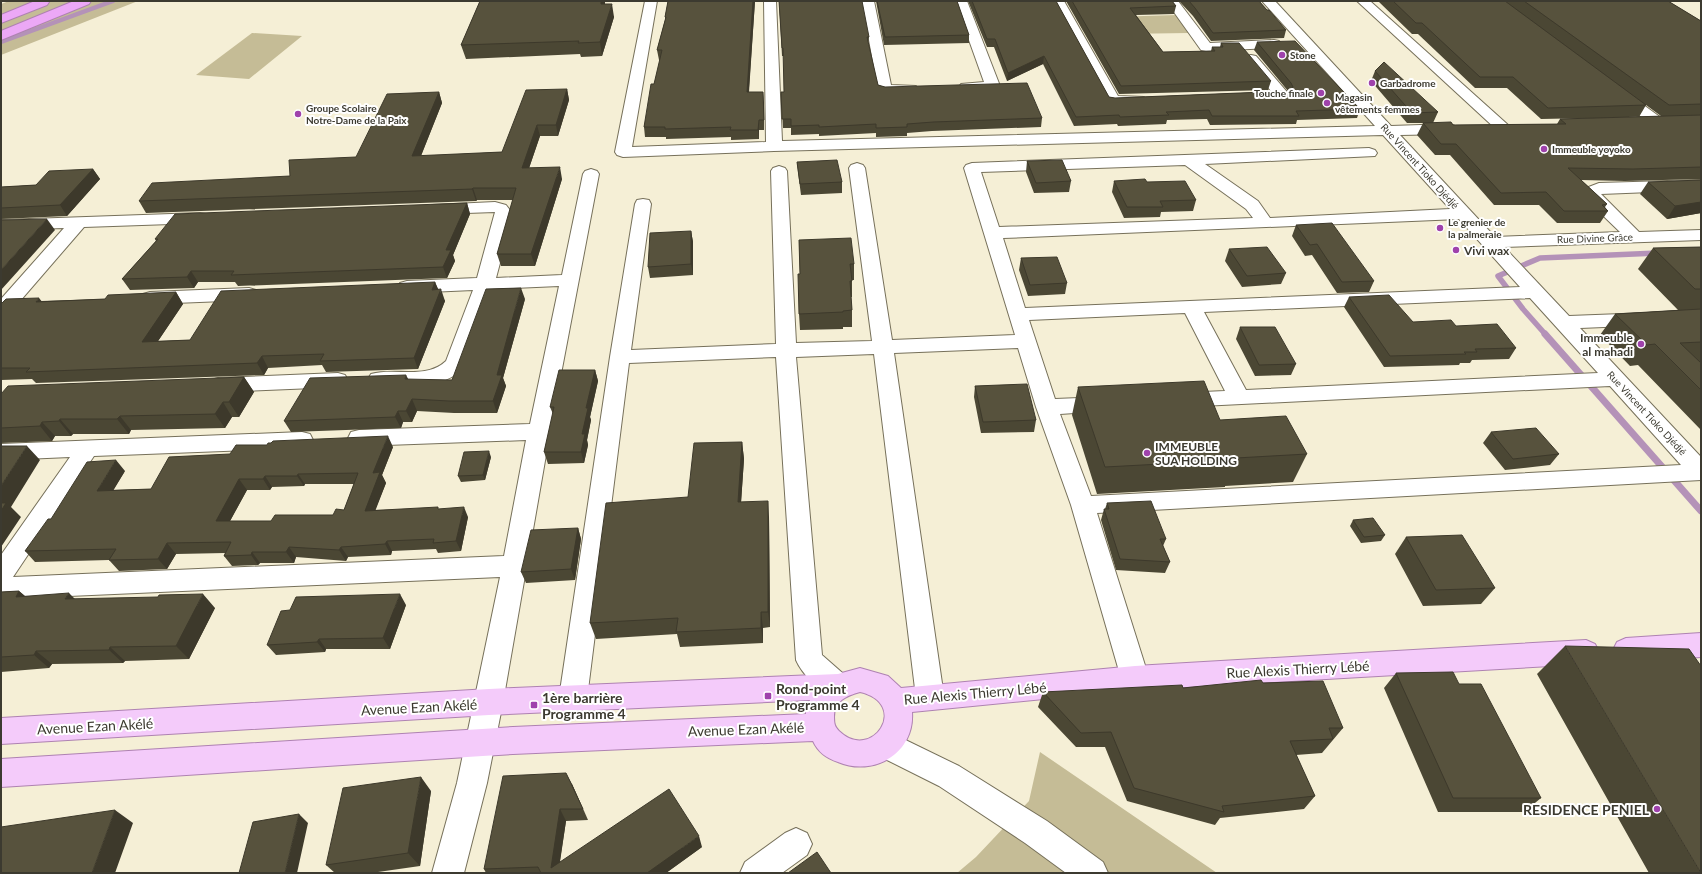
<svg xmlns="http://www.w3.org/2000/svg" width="1702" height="874" font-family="Lato,sans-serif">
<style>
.green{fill:#c5bc96}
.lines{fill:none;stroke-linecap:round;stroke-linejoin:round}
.stream-far2{stroke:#b492b8;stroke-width:4.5}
.stream-far1{stroke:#b492b8;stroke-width:5.5}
.stream{stroke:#b492b8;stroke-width:7}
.minor-casing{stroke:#76705a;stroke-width:2}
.major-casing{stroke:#ae82b1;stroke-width:2}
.highway-casing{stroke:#ae82b1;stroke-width:2}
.minor{fill:#fff;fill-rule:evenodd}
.major{fill:#f4cbfa;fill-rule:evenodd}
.highway{fill:#eca8f6;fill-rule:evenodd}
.wall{fill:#4b4734;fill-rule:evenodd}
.shaded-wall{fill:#3d392b}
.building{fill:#57523d;stroke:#3d392b;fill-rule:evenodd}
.poi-dot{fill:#9f42ac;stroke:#fff;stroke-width:1.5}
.labels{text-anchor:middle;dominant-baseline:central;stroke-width:4;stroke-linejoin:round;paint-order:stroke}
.far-poi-label{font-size:10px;font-weight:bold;fill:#3c3a30;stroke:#fff;text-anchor:start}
.far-street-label{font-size:10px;fill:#3c3a30;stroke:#fff}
.poi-label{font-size:12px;font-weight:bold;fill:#3c3a30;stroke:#fff;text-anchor:start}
.near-street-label{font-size:14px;fill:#3c3a30;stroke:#fff}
.near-poi-label{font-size:14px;font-weight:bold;fill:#3c3a30;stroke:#fff;text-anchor:start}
</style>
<rect width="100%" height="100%" fill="#f5efd6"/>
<path class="green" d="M9,1h129l-137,54v-51z
M1177,15l12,18 -68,1 -10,-17z
M252,33l50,3 -53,43 -53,-4z
M1040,752l177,121h-260l19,-16 53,-56z"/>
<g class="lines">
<path class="stream-far2" d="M1,42l112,-41"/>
<path class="stream-far1" d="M1546,335l-23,-26 -25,-33 42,-18 118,-5"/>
<path class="stream" d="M1545,334l156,177"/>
<defs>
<path id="minor" d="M645,1h12l-25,146 134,-5 -2,-141h12l6,140 593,-15 -113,-125h13l116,125 59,-2 5,2 3,3 -3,3 -5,2 -50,1 95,102 125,-5 -28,-27 -8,-13 2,-4 13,-5 102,-3v10l-100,4 38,38 62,-2v10l-197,7 65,69 132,-5v12l-121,5 121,129v23l-604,33 52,165 -4,9 -10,3 -10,-3 -4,-9 -50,-173 -35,-98 -18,-59 -124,5 50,344 -4,9 -10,4 -10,-4 -4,-9 -42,-343 -78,3 26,298 25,22 4,9 -4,9 -10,3c-16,-6 -34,-22 -41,-38l-20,-303 -147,6 -42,335 -4,9 -10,4 -10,-4 -4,-9 51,-341 25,-153 2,-4 6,-1 6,1 2,4 -20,146 145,-6 -5,-173 2,-3 6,-2 6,2 2,3 9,172 76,-2 -23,-173 2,-3 6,-2 6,2 2,3 27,172 123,-5 -51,-167 2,-3 6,-2 397,-15 6,2 2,3 -2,3 -170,8 53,37 12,17 180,-9 -67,-74 -609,16 -151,6 -6,-2 -2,-3zM1185,165l61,44 7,9 -254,9 -18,-55zM1459,219l61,68 -495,21 -22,-70zM1530,298l68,75 -352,17 -42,-78zM1185,313l40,78 -44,2 -7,2 -4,5 4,5 7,2 429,-21 71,79 -590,31 -31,-82 44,-3 8,-2 3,-5 -3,-5 -8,-2 -49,2 -26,-79z
M862,1h12l17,84 25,1 2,3 -2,3 -31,2 -5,-1 -2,-3z
M955,1h12l33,85 -2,3 -32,2 -5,-1 -2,-3 2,-3 23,-2z
M1052,1h12l54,95 26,1 2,3 -2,3 -31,2 -5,-1z
M1166,1h12l32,42 64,-3 5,1 2,3 -2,3 -5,1 -68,3 -5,-1z
M1357,1h13l137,123 3,3 -3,3 -5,2 -5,-2z
M1251,55l5,1 31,36 2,3 -2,3 -30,2 -5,-1 -2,-3 2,-3 19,-2 -27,-32 2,-3z
M1618,89l5,1 41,30 2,3 -2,3 -5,1 -5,-1 -41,-30 -2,-3 2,-3z
M591,169l6,2 2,3 -49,258 -47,270 -16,81 -23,90h-32l25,-90 43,-206 -499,22v-44l69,-98 -69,3v-16l301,-12 8,2 3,6 -3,6 -8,2 -208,8 -81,121 491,-21 22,-116 -167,6 -8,-2 -3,-6 3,-6 8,-2 171,-6 29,-138 -67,3c-6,18 -23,77 -37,86 -12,8 -28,10 -42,11 -13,0 -29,2 -42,-2l-3,-5 3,-5c24,-7 55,6 75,-13l27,-71 -66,3 -7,-2 -2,-4 2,-4 7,-2 70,-3 18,-66 -57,2 -6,-1 -2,-4 2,-4 63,-3 11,3 7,9 -17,64 66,-3 21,-101 2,-3z
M200,213l6,1 3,4 -3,4 -6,1 -116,4 -76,88 -7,2v-18l63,-71 -63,2v-10z
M249,288l7,2 2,4 -2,4 -7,2 -99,4 -7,-2 -2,-4 2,-4 7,-2z
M338,373l7,2 3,5 -3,5 -7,2 -120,5 -7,-2 -3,-5 3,-5 7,-2z
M887,731l72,35 88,55 56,41 5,11h-42l-41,-30 -86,-57 -62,-31 -4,-10 4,-10z
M796,828l11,5 5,11 -5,11 -25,18h-42l5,-11 40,-29z"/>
<path id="major" d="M1701,633v24l-75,5 -9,-4 -4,-8 4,-8 9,-4z
M1586,640l9,4 4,8 -4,8 -9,4 -451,26 -223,22c3,42 -39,65 -74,50 -12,-4 -20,-10 -25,-21l-300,13 -512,33v-28l512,-32 293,-13v-4l4,-10 -321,15 -488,29v-26l488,-29 349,-15 22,-6 28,8 13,12 234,-22zM860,692c51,12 12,71 -21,39 -4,-4 -5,-7 -5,-14 0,-16 12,-21 26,-25z"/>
<path id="highway" d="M35,1l14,1 -2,3 -46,18v-8z
M74,1h17l-2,3 -88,36v-9z"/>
</defs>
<use href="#minor" class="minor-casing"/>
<use href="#major" class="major-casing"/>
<use href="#highway" class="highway-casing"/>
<use href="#minor" class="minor"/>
<use href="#major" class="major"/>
<use href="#highway" class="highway"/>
</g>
<path class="wall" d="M480,1h125v3l9,13 -12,39 -21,1 -1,-3 -114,5 -5,-14z
M668,1h87l-6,91 15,10v28h-5v9l-28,1v-3l-65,2v-2h-21l-1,-10 16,-67h-1l-2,-10 8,-30v-3z
M779,1l90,36 -1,7 10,41 7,2 157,31 -1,9 -109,4 -25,2v3l-31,1v-4l-57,3v-2l-28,1v-7h-8l-2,-36h3v-36h-2z
M876,1h81l12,34v8l-85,2z
M968,1h88l53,96 6,1 173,-7 -34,-41 3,-8 103,67 -3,9 -60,2 -1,4 -86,1 -3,-6 -40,1 -1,4 -48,2 -1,-2 -43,2 -31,-62 -36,17 -13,-34h-7z
M1066,1h106l4,5 -2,8 -38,1 27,37 48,-1 1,-4h8l1,-4 50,38 -3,9 -149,4z
M1179,1h80l8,9 19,20 -2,8 -73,3 -18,-25z
M1378,1h290l33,20v158l-76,2 -44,-1 26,24 -2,3 3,4 -8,12h-43l-18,-18h-45l-44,-50h-15l-18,-20 6,-12 30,2 104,-1 3,-5 101,-3 -15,-11 -7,12 -98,2 -34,-31h-32l-57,-54h-6z
M1676,1h25v1h-23z
M1375,71l63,41 -5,11h-26l-36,-42z
M567,89l2,11 -11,36h-18l-11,32 33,11 -27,87h-34l-4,-12 16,-54h-36l-1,1 -330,12 -7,-12 151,-25 66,-19 83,-65 3,11 -21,53 81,-4z
M1027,161l44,20 -2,11 -35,1 -8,-21z
M797,162l45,20v11l-41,2 -3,-23z
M93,169l7,10 -33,37 -66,3v-32l35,-2z
M1701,180v33l-34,6 -27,-25 8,-12z
M1114,181l33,1 49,18 -3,11 -32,1 -1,5 -36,1 -12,-26z
M467,203l3,11 -17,41 2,6 -8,17 -209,8 -3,-4h-37l-4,6 -64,2 -8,-11 34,-38 -1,-2z
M1296,225l78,56 -5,11 -32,1 -25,-38 -7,1 -13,-20z
M691,231l2,11v33l-43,3 -2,-11z
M799,240l55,24v16h-2v17h-1l1,13v17h-9v2l-43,1 -1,-16 1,-40z
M1701,247v115h-2l2,1v67l-63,-65 -8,1 -30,-31 15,-21 63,-4 -40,-41 15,-21z
M1229,249l57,24 -5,11 -39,3 -17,-26z
M1021,258l46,25 -2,11 -37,2 -9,-26z
M435,282l3,8 7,11 -27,68 -92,3 -4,-7 -54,3 -4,7 -228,8 -4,-4 -31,1v-76l40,-3 64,-2 71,-7 7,12 -25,37 32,-1z
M1349,297l64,25 43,4 60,22 -7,11 -37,1 -2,3h-10l-1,2 -75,2 -40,-60z
M525,299l-22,79 3,8 -9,27h-43l-37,-2 -5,11h-9l-2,6 -110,4 -7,-11 125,-41h43z
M1240,327l56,37 -5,11 -36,1 -19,-37z
M595,370l3,11 -8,36 1,3 -4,20 1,5 -4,18 -36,1 -4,-12 9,-38 -3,-7z
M244,377l10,15 -15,25h-7l-7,11 -94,2 -2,4h-56l-2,2h-16l-3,5 -51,2v-49z
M975,386l61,34 -2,12 -53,1 -7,-36z
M1078,387l142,33 87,34 -14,28 -68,4v1l-128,7 -25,-79z
M1491,432l68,22 -9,11 -45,5 -22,-27z
M742,442l2,17 -3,43 28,15 1,110 -7,1v15l-83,4 -3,-13 -81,5 -6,-16 98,-126z
M393,447l-11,28 4,8 -11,27 64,-1 29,8 -7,34 -23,2 -2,-4 -44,2 -1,4 -43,2 -2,4 -50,-4 -2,6h-34l-2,2 -26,1 -8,-10 1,-3 -49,1 -9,15 -48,2 -10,-11 -74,2 -10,-11 26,-32 74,-48 -12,19 38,-1zM305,484h49l-10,26 -11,5 -62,6h-41l17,-31h23l2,-3 32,-1z
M491,457l-6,23 -24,2 -3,-6z
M1107,503l59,36 -3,7 7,16 -5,11 -49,-3 -15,-50 3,-11h1z
M1353,520l32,15 -4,6 -20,2 -11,-17z
M578,528l3,11 -6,41 -49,3 -5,-11z
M1406,537l89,51 -14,16 -58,2 -28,-52z
M19,591l6,5 190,12 -26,51 -64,2 -2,2 -71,1 -3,4 -48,4v-80z
M406,605l-16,44h-64l-1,3 -49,3 -9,-10z
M1565,646l136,227h-52l-112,-199z
M1396,673l63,11 82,114 -17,14h-86l-54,-124z
M1263,683l80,45 -21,25 -26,2 19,41 -11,13 -84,9 -5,7 -88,-24 -22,-54h-29l-38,-40 5,-15 140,-4z
M572,784l16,36 -22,1 -6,41 142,-15 -36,26h-180l-2,-4z
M431,791l-11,75 -49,7h-36l-9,-8z"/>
<path class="shaded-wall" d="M601,1h4l-1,16 -3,-13z
M753,1h2l-7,101 -1,-10z
M612,4l2,13 -12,39 -2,-14z
M1044,56l-1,8 -36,17 1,-8z
M567,89l2,11 -11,36 -2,-11z
M439,92l3,11 -26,65 -4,-12z
M763,92l1,10v28v-10z
M759,120v19l-1,-9z
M537,125l3,11 -15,44 -3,-12z
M560,167l2,12 -27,87 -4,-12z
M93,169l7,10 -33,37 -7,-11z
M473,188l4,12 -1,1 -4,-12z
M1701,202v11l-34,6 8,-13z
M467,203l3,11 -17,41 2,6 -8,17 -4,-11 3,-17z
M47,219l8,11 -54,60v-20z
M691,231l2,11v33l-2,-11z
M191,271l7,11 -4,6 -7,-11z
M435,282l5,11 1,-4 4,12 -27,68 -4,-11 18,-68z
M521,288l4,11 -22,79 3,8 -9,27 -4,-12 4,-26z
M176,292l7,12 -33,49 -8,-11z
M39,298l9,11 -12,-7z
M262,356l6,12 -4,7 -7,-12z
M595,370l3,11 -8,36 1,3 -4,20 1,5 -4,18 -3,-11 1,-18 4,-26z
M406,375l6,11 -7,-7z
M244,377l10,15 -15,25 -10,-15z
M412,399l5,12 -5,11 -6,-11z
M223,402l9,15 -7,11 -10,-14z
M398,411l5,11 -2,6 -6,-11z
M120,416l11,14 -2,4 -12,-15z
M60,419l13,15 -2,2 -12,-15z
M42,422l13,14 -3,5 -12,-15z
M388,436l5,11 -11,28 4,8 -15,39 -6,-11 8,-38z
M742,442l2,17 -4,59 -2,-16z
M27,446l13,14 -29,47 10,10 -20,30v-61z
M489,451l2,6 -6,23 -2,-5z
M116,460l9,11 -18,30 -10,-10z
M298,474l7,10 -1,2 -7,-10z
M265,476l7,11 -2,3 -7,-11z
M239,479l8,11 -23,42 -8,-11z
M768,501l1,16 1,110 -2,-15z
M464,507l4,10 -7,34 -5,-10z
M578,528l3,11 -6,41 -4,-11z
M387,541l5,10 -1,4 -6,-11z
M167,543l9,11 -9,15 -9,-10z
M289,547l7,10 -2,6 -8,-11z
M341,547l7,10 -2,4 -7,-11z
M252,552l8,11 -2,2 -7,-10z
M19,591l16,14 -19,-8z
M69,593l14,14 -18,-8z
M203,594l12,14 -26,51 -13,-13z
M400,594l6,11 -16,44 -7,-11z
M761,612l2,16v15l-2,-15z
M319,639l7,10 -1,3 -8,-10z
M110,647l15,14 -2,2 -14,-13z
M36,651l16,13 -3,4 -15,-13z
M566,773l6,11 16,36 -5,-11z
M421,777l10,14 -11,75 -12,-13z
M560,809l6,12 -8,52 -7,-5z
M115,810l18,13 -18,50h-23z
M299,814l9,9 -11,50h-12z
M699,836l3,11 -36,26h-19z"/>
<path class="building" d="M480,1h121v3h11l-12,38 -22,1 1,-2 -118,4z
M668,1h85l-6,91h16l1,28h-5l-1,10h-28l1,-3 -66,2v-2h-21l7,-43h3l8,-34h-5l9,-33h-1z
M779,1h83l7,36h-2l11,48 7,2 142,-4 15,35 -109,4 -26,2v3l-31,1v-4l-57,3v-2l-28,1v-7h-9l-1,-27h3l-1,-44h-1z
M877,1h80l12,34 -84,2z
M972,1h84l53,96 6,1 175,-7 3,-4 -2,-4 -34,-41 38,-1 65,68 -64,2 3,5h-87l-3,-6 -43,2 3,3 -49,2 -1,-2 -43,2 -32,-61 -36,17 -13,-34h-8z
M1072,1h100l4,5 -46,2 33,44 52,-1 -3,-4h11l-2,-4h18l32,38 -150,5z
M1189,1h70l8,9h2l17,20 -73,3 -18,-25z
M1393,1h112l141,104 -98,3 -35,-31h-33l-58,-54h-6z
M1524,1h144l33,20v83l-32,1z
M1384,62l54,50 -26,1 -37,-42z
M567,89l-11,36h-19l-15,43 38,-1 -29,87h-34l19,-66h-43l-1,1 -333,12 13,-18 138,-7 -1,-16 67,-3 31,-63 52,-2 -27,64 90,-4 24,-62z
M1701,115v52l-68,2 -65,-1 39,36 -5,1 6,6h-44l-18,-19 -45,1 -45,-49h-15l-18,-21 28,-1 2,3 113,-1 -6,-5z
M837,160l5,22 -42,2 -3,-22z
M1062,160l9,21 -35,2 -9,-22z
M93,169l-33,36 -59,3v-21l35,-2 13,-14z
M1145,179l2,3 38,-1 11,19 -36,1 3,6h-36l-13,-26z
M1701,180v22l-26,4 -27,-24z
M467,203l-21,47h5l-8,17 -212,8 3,-4h-43l-4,6 -65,2 36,-40h-3l20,-25z
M47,219l-46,51v-50z
M1332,223l42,58 -32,1 -25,-38 -7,1 -14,-20z
M691,231v33l-43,3 2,-34z
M851,238l3,26h-4l2,17h-2l2,29 -9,1v1l-44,2 -1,-40h2l-1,-34z
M1267,247l19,26 -39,3 -18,-27z
M1701,247v42h-6l-42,-41z
M1057,257l10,26 -37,2 -9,-27z
M435,282l-3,8 9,-1 -27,69 -94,3 4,-7 -62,2 -5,7 -231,9 4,-4h-29v-64l5,-5 33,-1 -3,4 69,-3 3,-4 68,-3 -34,50 48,-2 31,-49z
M521,288l-24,87h5l-9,26h-44l-37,-2 -6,12h-8l-3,6 -111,4 26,-43 96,-3 -1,4 47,1 34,-91z
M1389,295l24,27 38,-2 5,6 41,-2 19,24 -41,1 2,3h-13l2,2 -76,2 -41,-59z
M1701,309v33l-21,1 21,20v27l-46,-46 -8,1 -32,-31z
M1240,327h35l21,37 -37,1z
M559,370h36l-9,38h2l-6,26h3l-4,18h-37l10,-45h-4z
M244,377l-15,25h-6l-8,12 -95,2 -3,3h-57l-1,2 -17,1 -2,4 -39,2v-34l7,-8z
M1204,381l16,39 66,-4 21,38 -71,4v2l-131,7 -27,-80z
M1027,384l9,36 -53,2 -8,-36z
M1536,428l23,26 -46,5 -22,-27z
M388,436l-15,37 7,-1 -15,39 73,-4v2l26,-2 -8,34 -23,2 1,-4 -47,2 -2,3 -44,3 -2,3 -50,-3 -3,5h-34l-1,3 -27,1 7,-14 -64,1 -9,16 -49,1 7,-11 -91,2 23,-32h3l36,-57 29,-2 -19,31 54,-2 18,-32 61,-3 6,-9h31l1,-2h3l2,-2zM358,473l-14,37 -8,-1 -3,6h-58l-4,6h-55l23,-42h24l2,-3h32l1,-2z
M742,442l-4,60 30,-1v111h-7v16l-85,4 2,-14 -88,5 16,-120 82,-6 6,-54z
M1,446h26l-26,40z
M489,451l-6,24 -25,1 6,-24z
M1151,501l15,38h-6l10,23 -50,-3 -16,-50h5l-2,-6z
M1,503h5l-5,8z
M1373,518l12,17 -21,2 -11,-17z
M578,528l-7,41 -50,3 10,-42z
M1462,535l33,53 -59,2 -30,-53z
M19,591l-3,6 53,-4 -4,6 93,-2 1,-2 44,-1 -27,52 -66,1 -1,3 -73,1 -2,4 -33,2v-65z
M400,594l-17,44 -64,1 -2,3 -50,3 14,-34 9,-1 6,-13z
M1565,646l124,3 12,17v207z
M1453,672l6,12h22l60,114h-88l-57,-125z
M1261,680l2,3 60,-2 20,47h-14l4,11 -43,2 25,55 -93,10 2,6 -90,-24 -23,-56 -30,1 -38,-41 139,-7 1,3z
M566,773l17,36h-23l-9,59 118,-79 30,47 -52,37h-106l-3,-6 -54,2 19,-93z
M421,777l-13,76 -82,12 17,-77z
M115,810l-23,63h-91v-46z
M299,814l-14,59h-46l14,-51z
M817,852l14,21h-43z"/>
<g class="poi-dot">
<circle cx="1282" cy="55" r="4"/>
<circle cx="1372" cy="83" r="4"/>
<circle cx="1321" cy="93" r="4"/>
<circle cx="1327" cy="103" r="4"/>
<circle cx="298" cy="114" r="4"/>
<circle cx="1544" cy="149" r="4"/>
<circle cx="1440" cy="228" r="4"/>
<circle cx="1456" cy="250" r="4"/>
<circle cx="1641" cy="344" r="4"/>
<circle cx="1147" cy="453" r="4"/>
<rect x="764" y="692" width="8" height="8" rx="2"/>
<rect x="530" y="701" width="8" height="8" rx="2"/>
<circle cx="1657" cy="809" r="4"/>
</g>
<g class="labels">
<g class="far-poi-label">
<text x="1290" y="55">Stone</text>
<text x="1380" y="83">Garbadrome</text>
<text x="1313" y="93" text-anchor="end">Touche finale</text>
<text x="1335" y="97">Magasin<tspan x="1335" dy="12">vêtements femmes</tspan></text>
<text x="306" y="108">Groupe Scolaire<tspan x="306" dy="12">Notre-Dame de la Paix</tspan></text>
<text x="1552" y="149">Immeuble yoyoko</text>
<text x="1448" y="222">Le grenier de<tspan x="1448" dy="12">la palmeraie</tspan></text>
</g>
<g class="far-street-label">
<text transform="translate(1420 166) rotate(48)">Rue Vincent Tioko Djédjé</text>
<text transform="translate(1595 238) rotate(-2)">Rue Divine Grâce</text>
<text transform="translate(1647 413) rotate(47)">Rue Vincent Tioko Djédjé</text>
</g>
<g class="poi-label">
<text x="1464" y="250">Vivi wax</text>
<text x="1633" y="337" text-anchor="end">Immeuble<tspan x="1633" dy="14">al mahadi</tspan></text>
<text x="1155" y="446">IMMEUBLE<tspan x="1155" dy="14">SUA HOLDING</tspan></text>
</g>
<g class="near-street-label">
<text transform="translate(1298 669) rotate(-3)">Rue Alexis Thierry Lébé</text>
<text transform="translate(975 693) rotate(-5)">Rue Alexis Thierry Lébé</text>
<text transform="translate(419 707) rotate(-3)">Avenue Ezan Akélé</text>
<text transform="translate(95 726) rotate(-3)">Avenue Ezan Akélé</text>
<text transform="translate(746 729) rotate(-2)">Avenue Ezan Akélé</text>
</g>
<g class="near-poi-label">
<text x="776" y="688">Rond-point<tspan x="776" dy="16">Programme 4</tspan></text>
<text x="542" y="697">1ère barrière<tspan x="542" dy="16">Programme 4</tspan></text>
<text x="1649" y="809" text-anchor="end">RESIDENCE PENIEL</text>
</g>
</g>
<rect width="1702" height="874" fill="none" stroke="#3c3a30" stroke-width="4"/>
</svg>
